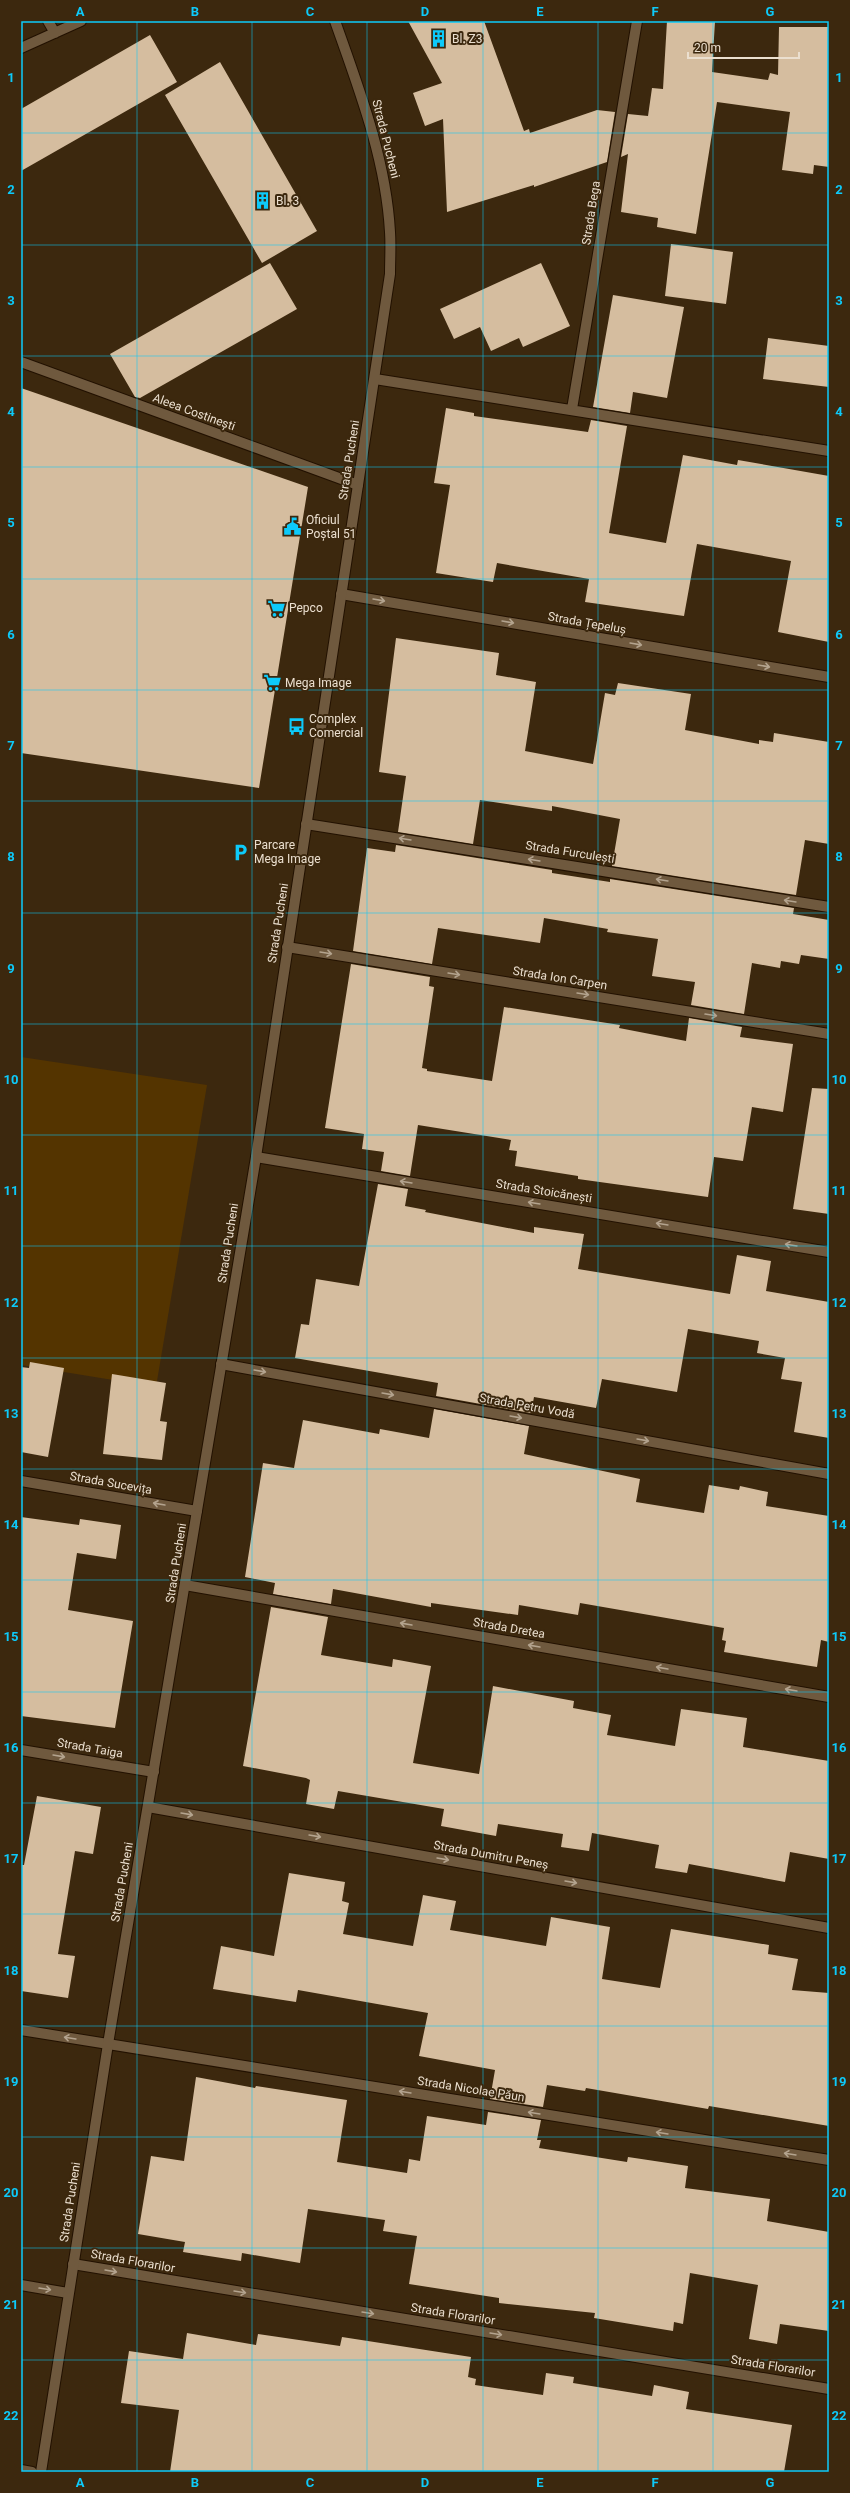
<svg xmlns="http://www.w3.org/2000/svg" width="850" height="2493" font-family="Roboto,sans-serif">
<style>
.green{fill:#543400}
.building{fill:#d5bd9f}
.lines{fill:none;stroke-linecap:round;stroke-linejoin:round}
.lane-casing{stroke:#210;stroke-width:12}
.street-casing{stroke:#210;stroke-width:12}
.secondary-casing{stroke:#210;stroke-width:12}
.lane{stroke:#6f593e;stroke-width:10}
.street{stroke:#6f593e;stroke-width:10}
.secondary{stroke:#6f593e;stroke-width:10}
.oneway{stroke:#b3a38e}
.grid{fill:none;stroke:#0dcafa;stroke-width:1;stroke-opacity:0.55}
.labels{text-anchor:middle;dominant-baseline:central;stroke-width:4;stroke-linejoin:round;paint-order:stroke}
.poi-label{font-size:12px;fill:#ebdfcf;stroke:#3c280e;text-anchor:start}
.street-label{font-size:12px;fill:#ebdfcf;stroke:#3c280e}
.neatline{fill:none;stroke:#0dcafa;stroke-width:1.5}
.grid-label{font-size:13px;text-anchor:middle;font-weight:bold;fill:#0dcafa}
</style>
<rect width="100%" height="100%" fill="#3c280e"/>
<path class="green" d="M21,1057l186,28 -51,302 -135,-22z"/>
<path class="building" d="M408,21h76l40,110 5,-2 1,4 67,-23 18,2 -8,50 -73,25v-2l-87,27 -4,-93 -18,7 -12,-33 29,-10z
M667,21h48l-3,51 56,8 2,-7 8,2 1,-48h50v140l-15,-2 -1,9 -31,-4 8,-58 -73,-10 -21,132 -39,-7 1,-9 -37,-6 7,-58 -7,3 7,-43 20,2 4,-28 11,1z
M150,35l27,47 -156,89v-62z
M220,62l97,169 -55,32 -97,-168z
M671,244l62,8 -7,52 -61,-8z
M270,263l27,46 -157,89 -5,-1 -25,-43z
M541,263l29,63 -47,21 -4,-9 -28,13 -11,-24 -26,12 -14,-30z
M613,295l71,12 -17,91 -34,-6 -3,21 -37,-6z
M768,338l61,8v41l-66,-8z
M21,388l287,99 -49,301 -238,-35z
M446,408l28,5v3l114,16 3,-12 36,6 -18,107 57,10 17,-88 54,10 1,-5 91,16v166l-51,-10 13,-71 -94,-17 -13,72 -99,-14 4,-23 -92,-16 -4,19 -57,-9 14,-88 -16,-2z
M396,638l103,15 -3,22 40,7 -11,69 68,13 12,-71 10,2 3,-12 73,11 -6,36 74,14v-4l14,2 1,-9 55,9v102l-24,-4 -9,55 -184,-29 8,-47 -68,-13v5l-72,-11 -7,44 -75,-12 8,-56 -27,-4z
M396,845l156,25v3l58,9v-3l184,29 -1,6 36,6v39l-28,-4 -2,9 -18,-3 -1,7 -28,-5 -8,51 -53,-9 4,-23 -43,-6 6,-37 -51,-7 1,-3 -64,-11 -4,25 -102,-15 -6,36 -79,-13 14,-103 28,4z
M351,964l79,13 -1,9 5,1 -12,81 5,1v2l65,10 12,-74 116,18 -1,3 67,13 3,-23 53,9 -2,10 53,7 -10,68 -31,-5 -9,54 -29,-4 -6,40 -130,-18v-3l-63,-10 2,-15 -8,-1 2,-10 -93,-15 -8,51 -29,-5 3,-19 -22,-3 2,-15 -39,-6z
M812,1088l17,1v125l-36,-5z
M378,1184l30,5 -3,17 21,4 -1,2 109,21v-6l50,7 -6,35 152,25 7,-39 34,6 -5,30 63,11v136l-35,-6 8,-50 -21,-3 4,-21 -28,-5 2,-12 -71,-12 -11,63 -75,-13 -6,29 -62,-11 -3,16 -95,-17 2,-13 -143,-25 6,-34 8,1 7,-46 43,7z
M30,1362l34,6 -16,89 -27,-5v-85l8,1z
M112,1374l54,9 -6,38 7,1 -5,38 -59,-6z
M434,1409l95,17 -5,28 116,25 -4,23 68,11 5,-28 30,5 1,-4 28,6 -2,14 63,10v126l-8,-2 -4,27 -93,-15 2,-11 -4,-1 2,-12 -144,-25 -2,12 -59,-10 -1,10 -87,-12v4l-98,-18 -2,15 -58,-10 2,-11 -30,-6 18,-114 31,5 9,-48 76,14 1,-5 49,9z
M21,1517l58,8 1,-6 41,6 -5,34 -39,-6 -9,57 65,11 -18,107 -94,-12z
M271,1607l57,10 -7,38 71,12 1,-8 38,7 -18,97 66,11 14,-88 81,15 -1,7 38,7 -4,20 68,11 6,-37 66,9 -4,29 86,14v98l-39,-7 -5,30 -96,-18 -2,9 -32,-5 4,-23 -67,-12 -3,18 -28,-4 2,-13 -65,-10 -2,12 -55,-10 3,-17 -106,-18 -4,18 -28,-5 4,-24 -4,-2 -63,-12z
M37,1796l64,11 -8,47 -18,-3 -17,103 17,2 -7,42 -47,-7v-126h3z
M289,1873l56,9 -3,19 7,2 -6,31 70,12 10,-51 33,6 -6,29 96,16 5,-29 59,10 -8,52 58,9 11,-59 98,16 -1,9 30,5 -6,31 37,3v133l-120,-20 -1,3 -122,-21 -1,3 -38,-6 -4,22 -53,-8 5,-29 -76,-14 9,-43 -130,-23 -2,12 -83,-13 8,-43 53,10z
M196,2077l59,11 1,-2 91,14 -10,62 70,11 2,-14 11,2 7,-45 59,9 2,-13 53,8 -4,20h4l-2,8 88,14 1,-5 60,9 -3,22 85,11 -3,22 62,11v99l-49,-7 -3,20 -28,-5 9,-54 -68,-12 -7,51 -9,-2 -1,9 -79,-13 1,-5 -96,-10v-5l-90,-14 8,-48 -34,-5 2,-11 -77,-11 -8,54 -58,-10 -1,8 -58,-9 2,-10 -47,-8 13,-78 33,5z
M187,2333l69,12 2,-11 82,12 2,-9 129,20 -3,20 8,2 -1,6 68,10 3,-22 28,4 -1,6 79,13 2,-11 35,7 -3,17 106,16 -8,47h-614l9,-62 -58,-7 8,-52 54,8z"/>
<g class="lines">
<defs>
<path id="lane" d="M48,21l7,12
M21,48l60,-27"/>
<path id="street" d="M21,362l337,123
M375,379l454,72
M572,409l65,-388
M341,594l488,83
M306,824l523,83
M287,947l542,87
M256,1157l573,95
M221,1364l608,110
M21,1481l176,30
M185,1585l644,112
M21,1750l133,22
M148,1807l681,121
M21,2030l808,130
M73,2264l756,125
M21,2285l47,8
M21,2470l11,2"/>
<path id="secondary" d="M41,2472l67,-428 148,-887 134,-883c0,-14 1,-28 0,-42 -4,-73 -31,-143 -55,-211"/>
</defs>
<use href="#lane" class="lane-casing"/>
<use href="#street" class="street-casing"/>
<use href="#secondary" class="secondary-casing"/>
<use href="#lane" class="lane"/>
<use href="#street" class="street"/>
<use href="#secondary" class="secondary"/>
</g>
<defs><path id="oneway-shaft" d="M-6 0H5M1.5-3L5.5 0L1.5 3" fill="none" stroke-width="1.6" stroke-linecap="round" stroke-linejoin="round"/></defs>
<g class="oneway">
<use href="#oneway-shaft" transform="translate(379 600) rotate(10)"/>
<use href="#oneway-shaft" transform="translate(508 622) rotate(10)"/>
<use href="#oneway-shaft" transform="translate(636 644) rotate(10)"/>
<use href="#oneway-shaft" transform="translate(764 666) rotate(10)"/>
<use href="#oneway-shaft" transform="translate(405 839) rotate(-171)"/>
<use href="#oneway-shaft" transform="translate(534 860) rotate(-171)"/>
<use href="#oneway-shaft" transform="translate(662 880) rotate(-171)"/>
<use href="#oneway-shaft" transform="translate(790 901) rotate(-171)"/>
<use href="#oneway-shaft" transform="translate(326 953) rotate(9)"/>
<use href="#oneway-shaft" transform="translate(454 974) rotate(9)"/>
<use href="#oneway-shaft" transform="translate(583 994) rotate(9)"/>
<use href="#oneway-shaft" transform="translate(711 1015) rotate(9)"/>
<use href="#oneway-shaft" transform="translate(406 1182) rotate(-171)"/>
<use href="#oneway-shaft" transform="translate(534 1203) rotate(-171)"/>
<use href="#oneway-shaft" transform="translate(662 1224) rotate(-171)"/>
<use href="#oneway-shaft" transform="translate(791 1245) rotate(-171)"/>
<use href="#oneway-shaft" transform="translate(260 1371) rotate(10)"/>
<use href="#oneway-shaft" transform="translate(388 1394) rotate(10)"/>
<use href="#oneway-shaft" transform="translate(516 1417) rotate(10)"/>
<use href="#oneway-shaft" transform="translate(643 1440) rotate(10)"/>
<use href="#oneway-shaft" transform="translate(159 1504) rotate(-170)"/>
<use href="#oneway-shaft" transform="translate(406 1624) rotate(-170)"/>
<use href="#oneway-shaft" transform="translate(534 1646) rotate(-170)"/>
<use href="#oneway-shaft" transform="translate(662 1668) rotate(-170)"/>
<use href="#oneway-shaft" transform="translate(791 1690) rotate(-170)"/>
<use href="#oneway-shaft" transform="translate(59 1756) rotate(10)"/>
<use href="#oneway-shaft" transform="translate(187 1814) rotate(10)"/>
<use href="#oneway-shaft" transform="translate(315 1836) rotate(10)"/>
<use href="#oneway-shaft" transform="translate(443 1859) rotate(10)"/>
<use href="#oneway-shaft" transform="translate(571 1882) rotate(10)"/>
<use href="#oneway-shaft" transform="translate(70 2038) rotate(-171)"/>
<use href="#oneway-shaft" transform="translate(405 2092) rotate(-171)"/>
<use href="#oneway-shaft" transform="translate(534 2113) rotate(-171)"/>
<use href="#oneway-shaft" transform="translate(662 2133) rotate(-171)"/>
<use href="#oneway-shaft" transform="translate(790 2154) rotate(-171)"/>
<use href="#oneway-shaft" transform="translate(111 2271) rotate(10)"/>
<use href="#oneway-shaft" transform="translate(45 2289) rotate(9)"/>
<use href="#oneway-shaft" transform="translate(240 2292) rotate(9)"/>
<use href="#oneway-shaft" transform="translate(368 2313) rotate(9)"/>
<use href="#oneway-shaft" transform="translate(496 2334) rotate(9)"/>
</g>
<path class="grid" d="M137,21v2451M252,21v2451M367,21v2451M483,21v2451M598,21v2451M713,21v2451M21,133h808M21,245h808M21,356h808M21,467h808M21,579h808M21,690h808M21,801h808M21,913h808M21,1024h808M21,1135h808M21,1246h808M21,1358h808M21,1469h808M21,1580h808M21,1692h808M21,1803h808M21,1914h808M21,2026h808M21,2137h808M21,2248h808M21,2360h808"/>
<defs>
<symbol id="building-bare" viewBox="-9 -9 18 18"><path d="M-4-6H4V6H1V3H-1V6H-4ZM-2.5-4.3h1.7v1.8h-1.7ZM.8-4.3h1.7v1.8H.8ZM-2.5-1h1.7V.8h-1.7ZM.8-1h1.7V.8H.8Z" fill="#0dcafa" stroke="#3c280e" stroke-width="2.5" paint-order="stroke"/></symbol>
<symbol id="civic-bare" viewBox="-9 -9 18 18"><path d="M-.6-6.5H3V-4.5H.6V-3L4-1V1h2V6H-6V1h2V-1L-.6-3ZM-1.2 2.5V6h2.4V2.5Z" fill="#0dcafa" stroke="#3c280e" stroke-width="2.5" paint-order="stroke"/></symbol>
<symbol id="supermarket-bare" viewBox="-9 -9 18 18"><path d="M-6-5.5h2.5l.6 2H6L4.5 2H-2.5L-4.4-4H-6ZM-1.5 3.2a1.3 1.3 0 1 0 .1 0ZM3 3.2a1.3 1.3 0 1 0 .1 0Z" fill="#0dcafa" stroke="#3c280e" stroke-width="2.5" paint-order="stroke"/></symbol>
<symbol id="bus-bare" viewBox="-9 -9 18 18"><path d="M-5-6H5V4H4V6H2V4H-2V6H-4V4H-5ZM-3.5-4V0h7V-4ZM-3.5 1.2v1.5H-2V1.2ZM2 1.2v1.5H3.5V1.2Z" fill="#0dcafa" stroke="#3c280e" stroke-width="2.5" paint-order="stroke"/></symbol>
<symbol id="parking-bare" viewBox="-9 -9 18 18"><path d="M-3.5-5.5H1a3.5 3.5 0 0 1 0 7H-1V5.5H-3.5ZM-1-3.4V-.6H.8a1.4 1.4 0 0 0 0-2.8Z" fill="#0dcafa" stroke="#3c280e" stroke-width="2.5" paint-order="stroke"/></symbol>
</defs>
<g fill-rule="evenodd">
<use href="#building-bare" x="426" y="26" width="25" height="25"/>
<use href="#building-bare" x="250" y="188" width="25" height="25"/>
<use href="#civic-bare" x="280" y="514" width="25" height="25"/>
<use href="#supermarket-bare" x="264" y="596" width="25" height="25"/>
<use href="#supermarket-bare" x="260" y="670" width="25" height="25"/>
<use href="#bus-bare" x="284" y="714" width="25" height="25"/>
<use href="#parking-bare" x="228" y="840" width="25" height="25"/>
</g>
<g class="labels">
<g class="poi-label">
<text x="452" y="39">Bl. Z3</text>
<text x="276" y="201">Bl. 3</text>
<text x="306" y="520">Oficiul<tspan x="306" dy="14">Poștal 51</tspan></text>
<text x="289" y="608">Pepco</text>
<text x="285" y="683">Mega Image</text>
<text x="309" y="719">Complex<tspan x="309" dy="14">Comercial</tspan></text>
<text x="254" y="845">Parcare<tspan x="254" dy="14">Mega Image</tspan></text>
</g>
<g class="street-label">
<text transform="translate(386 139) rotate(76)">Strada Pucheni</text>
<text transform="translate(591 213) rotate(-81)">Strada Bega</text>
<text transform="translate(194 412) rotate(20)">Aleea Costinești</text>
<text transform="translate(349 460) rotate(-81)">Strada Pucheni</text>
<text transform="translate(587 623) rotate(10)">Strada Țepeluș</text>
<text transform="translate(570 852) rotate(9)">Strada Furculești</text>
<text transform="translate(278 923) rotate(-81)">Strada Pucheni</text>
<text transform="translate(560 978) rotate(9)">Strada Ion Carpen</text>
<text transform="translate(544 1191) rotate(9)">Strada Stoicănești</text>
<text transform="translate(228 1243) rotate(-81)">Strada Pucheni</text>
<text transform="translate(527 1406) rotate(10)">Strada Petru Vodă</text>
<text transform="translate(111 1483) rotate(10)">Strada Sucevița</text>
<text transform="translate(176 1563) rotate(-81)">Strada Pucheni</text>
<text transform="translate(509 1628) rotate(10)">Strada Dretea</text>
<text transform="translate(90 1748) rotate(10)">Strada Taiga</text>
<text transform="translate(491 1855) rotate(10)">Strada Dumitru Peneș</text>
<text transform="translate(122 1882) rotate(-80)">Strada Pucheni</text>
<text transform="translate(471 2089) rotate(9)">Strada Nicolae Păun</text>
<text transform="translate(70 2202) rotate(-81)">Strada Pucheni</text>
<text transform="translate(133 2261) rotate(10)">Strada Florarilor</text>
<text transform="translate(453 2314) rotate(9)">Strada Florarilor</text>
<text transform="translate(773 2366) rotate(9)">Strada Florarilor</text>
</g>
</g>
<rect width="850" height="2493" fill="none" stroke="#3c280e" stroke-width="44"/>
<path d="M688 52v6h111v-6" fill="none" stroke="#ebdfcf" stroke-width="2"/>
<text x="694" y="52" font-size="12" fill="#ebdfcf" stroke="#3c280e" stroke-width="3" paint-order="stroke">20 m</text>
<rect x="22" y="22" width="806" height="2449" class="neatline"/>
<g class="grid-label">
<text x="80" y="16">A</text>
<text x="195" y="16">B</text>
<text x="310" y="16">C</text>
<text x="425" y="16">D</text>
<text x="540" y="16">E</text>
<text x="655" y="16">F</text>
<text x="770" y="16">G</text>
<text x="11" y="82">1</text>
<text x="839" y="82">1</text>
<text x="11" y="194">2</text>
<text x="839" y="194">2</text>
<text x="11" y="305">3</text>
<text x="839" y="305">3</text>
<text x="11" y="416">4</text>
<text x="839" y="416">4</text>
<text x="11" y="527">5</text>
<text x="839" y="527">5</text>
<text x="11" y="639">6</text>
<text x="839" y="639">6</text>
<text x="11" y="750">7</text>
<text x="839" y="750">7</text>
<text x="11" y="861">8</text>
<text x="839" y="861">8</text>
<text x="11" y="973">9</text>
<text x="839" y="973">9</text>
<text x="11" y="1084">10</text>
<text x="839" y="1084">10</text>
<text x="11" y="1195">11</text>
<text x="839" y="1195">11</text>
<text x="11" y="1307">12</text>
<text x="839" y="1307">12</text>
<text x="11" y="1418">13</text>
<text x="839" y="1418">13</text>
<text x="11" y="1529">14</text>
<text x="839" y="1529">14</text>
<text x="11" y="1641">15</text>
<text x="839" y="1641">15</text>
<text x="11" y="1752">16</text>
<text x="839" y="1752">16</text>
<text x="11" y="1863">17</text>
<text x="839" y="1863">17</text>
<text x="11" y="1975">18</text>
<text x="839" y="1975">18</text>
<text x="11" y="2086">19</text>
<text x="839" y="2086">19</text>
<text x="11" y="2197">20</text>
<text x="839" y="2197">20</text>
<text x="11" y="2309">21</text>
<text x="839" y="2309">21</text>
<text x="11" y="2420">22</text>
<text x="839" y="2420">22</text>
<text x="80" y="2487">A</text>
<text x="195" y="2487">B</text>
<text x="310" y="2487">C</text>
<text x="425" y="2487">D</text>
<text x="540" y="2487">E</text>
<text x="655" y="2487">F</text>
<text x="770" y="2487">G</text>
</g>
</svg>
